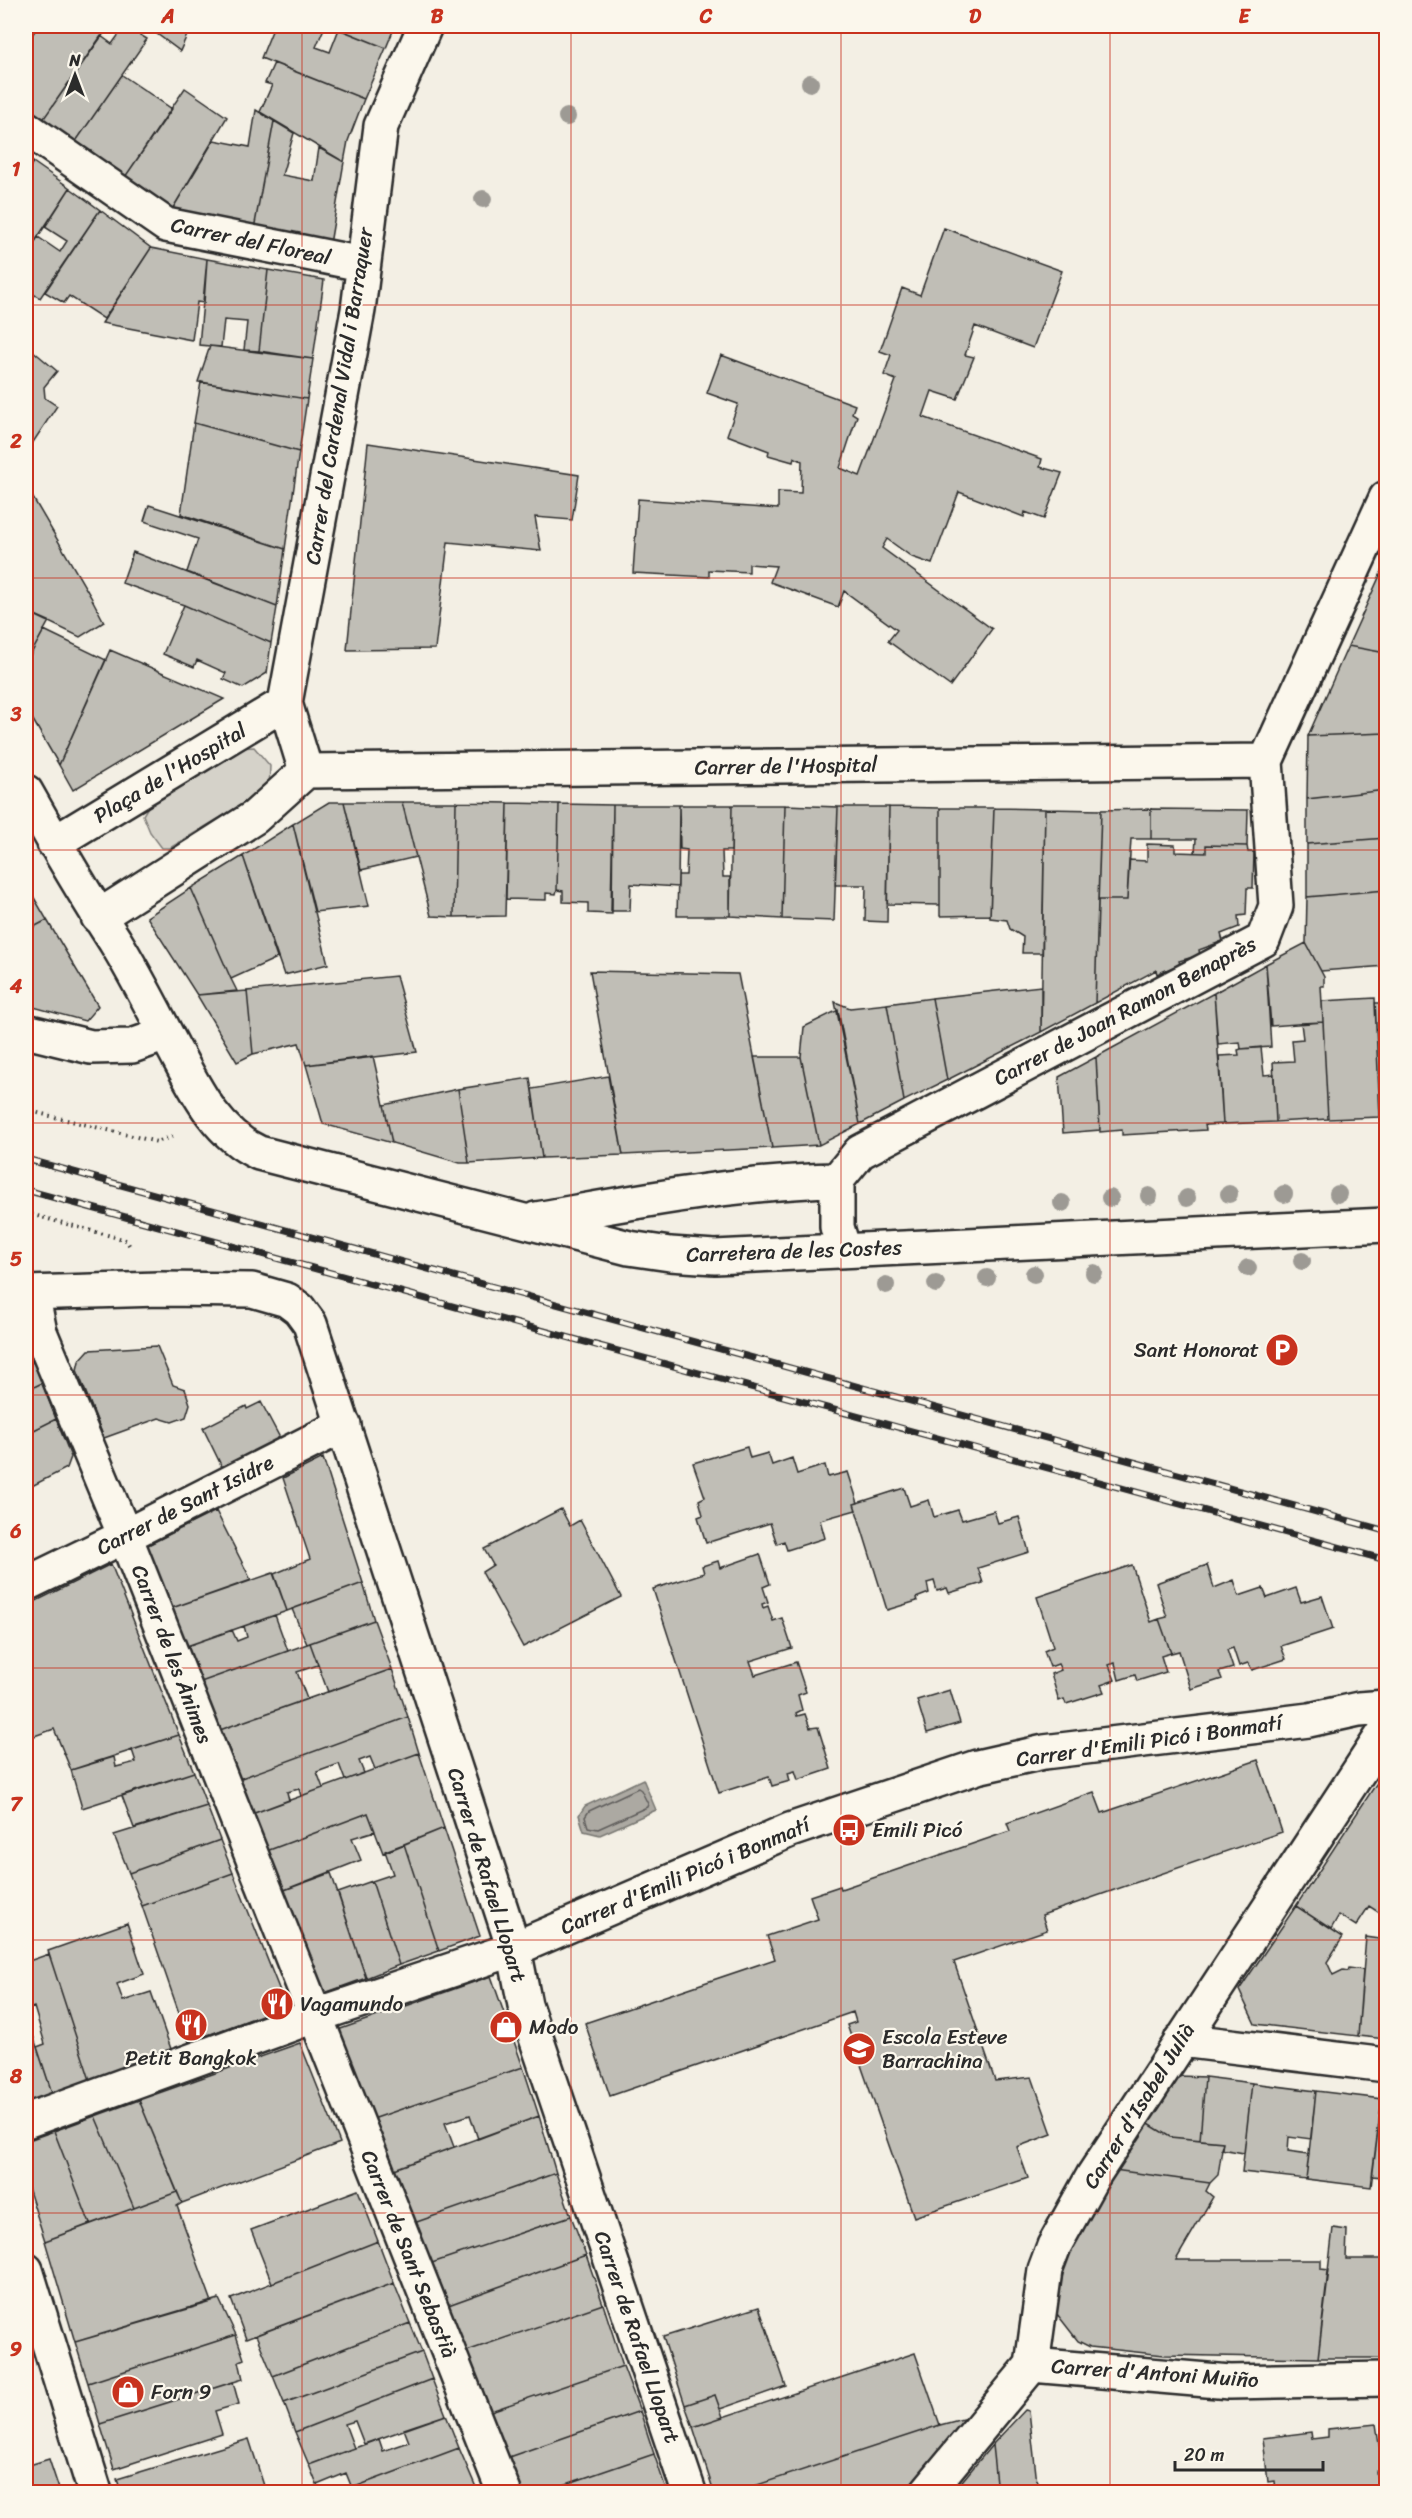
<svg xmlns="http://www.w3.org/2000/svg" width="1412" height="2518" font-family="Sriracha,sans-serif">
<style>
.green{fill:#d5d2c9;stroke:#807e7a;stroke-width:1.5}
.water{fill:#aca9a2;stroke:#787772;stroke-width:1.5}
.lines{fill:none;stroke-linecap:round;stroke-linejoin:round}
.shore{stroke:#5f5d5b;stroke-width:1.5}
.building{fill:#c0beb6;stroke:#2b2b2b;stroke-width:1.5}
.minor-casing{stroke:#2b2b2b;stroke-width:38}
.path{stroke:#2b2b2b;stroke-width:4;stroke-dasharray:1.5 4.5;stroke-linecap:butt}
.minor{stroke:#fbf7ec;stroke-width:33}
.rail-casing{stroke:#2b2b2b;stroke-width:7}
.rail{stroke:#fbf7ec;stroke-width:4.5;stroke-dasharray:14;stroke-linecap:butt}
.tree{fill:#9d9a94}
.grid{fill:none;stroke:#c8321e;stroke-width:1.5;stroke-opacity:0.55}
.labels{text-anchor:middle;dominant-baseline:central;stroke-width:4.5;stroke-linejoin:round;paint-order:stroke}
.street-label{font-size:21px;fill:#2b2b2b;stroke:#fbf7ec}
.poi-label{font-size:21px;fill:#2b2b2b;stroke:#fbf7ec;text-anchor:start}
.neatline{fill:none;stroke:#c8321e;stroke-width:2}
.grid-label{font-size:20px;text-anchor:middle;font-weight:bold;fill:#c8321e}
</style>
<rect width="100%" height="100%" fill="#f3efe4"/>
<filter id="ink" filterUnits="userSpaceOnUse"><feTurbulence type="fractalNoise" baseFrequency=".0167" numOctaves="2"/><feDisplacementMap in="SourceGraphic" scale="12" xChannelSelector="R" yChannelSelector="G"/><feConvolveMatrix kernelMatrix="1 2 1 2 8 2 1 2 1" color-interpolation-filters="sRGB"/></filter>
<g filter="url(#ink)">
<path class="green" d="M254,747l16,19 -1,22 -99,60h-8l-12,-16 -7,-17 6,-10 88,-57z"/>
<path class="water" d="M643,1779l13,31 -56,25 -16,-4 -5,-16 6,-9z"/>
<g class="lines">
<path class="shore" d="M638,1788l3,2 7,14 -1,3 -49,22 -10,-2 -3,-10 4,-6z"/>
</g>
<path class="building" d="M26,26h12l-12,18z
M38,26h71l-67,95 -16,-12v-65z
M125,26l22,13 -73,105 -32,-23 59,-85 11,8z
M150,26h41l-11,25 -31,-23z
M274,26h51l-9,21 14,5 9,-23 47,19 -22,51 -103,-41z
M331,26h64l-9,22z
M274,63l90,36 -16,42 -4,21 -84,-50 12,-27 -7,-2z
M122,75l50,34 -49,71 -49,-36z
M185,88l42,29 -57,96 -47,-33z
M256,110l18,11 -20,108 -84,-16 44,-73 36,7z
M274,121l20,12 -12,42 32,6 5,-33 25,14 -14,82 -76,-15z
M26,157l7,5 -7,12z
M33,162l37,26 -40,61 -4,-2v-73z
M70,188l30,22 -60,88 -14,-8v-34l12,-19 22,15 7,-11 -22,-14z
M100,210l51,38 -47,71 -35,-23 -5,7 -19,-11z
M944,228l118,43 -29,77 -58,-22 -10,29 9,2 -17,42 -25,-8 -9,26 119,42 -2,8 22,6 -18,46 -19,-7 -1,5 -65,-25 -27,72 -20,-7 -25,-18 -5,9 110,81 -42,57 -62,-45 9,-11 -53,-39 -6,16 -68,-25 6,-16 -27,-2v8l-40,-2v7l-76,-4 5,-74 140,10v-17l23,1 1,-32 -8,-4 -1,5 -25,-7 1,-4 -42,-16 11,-31 -31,-11 14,-38 134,50 -3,8 5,3 -17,52 20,8 36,-96 -12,-5 7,-20 -11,-4 22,-63 18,7z
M151,248l56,11 -3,44 -7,-1 -5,38 -90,-17z
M207,259l61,11 -9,81 -15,-1 3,-28 -23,-2 -3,27 -22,-2z
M268,270l56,10 -11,79 -54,-8z
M26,345l31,26 -13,16 1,11 12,8 -31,47z
M210,346l103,13 -6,40 -109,-17z
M201,382l106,17 -8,53 -105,-29z
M194,423l105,29 -14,97 -104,-35z
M368,443l211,32 -7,45 -37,-3 6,34 -93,-9 -13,107 -88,1z
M26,486l65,111 13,25 -24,15 -54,-26 1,-5 -1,-1z
M149,505l136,44 -8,58 -90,-35 11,-33 -54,-18z
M133,552l144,55 -6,36 -87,-38 -62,-22z
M1386,561v92l-38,-7 38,-84z
M184,605l87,38 -4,30 -24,15 -20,-9 3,-6 -29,-13 -3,7 -31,-13z
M26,611l23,10 -23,42z
M44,630l62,30 -47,105 -33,-57v-45z
M1348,646l38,7v80l-78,3z
M110,650l114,49 -151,91 -14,-25z
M1386,733v57l-79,9 1,-63z
M1386,790v48l-79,6v-45z
M329,802h15l25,104 -55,6 -21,-88z
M344,802h58l14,55 -55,13z
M402,802h54l-2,115 -23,-1z
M456,802l52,1 -3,113 -51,1z
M508,803l51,1 -2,86 -1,4 -10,-1v7l-40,-1z
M559,804l54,1 -1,109 -24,-1v-10l-25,-1v-11l-6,-1z
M613,805h66l-1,82 -47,-3 -1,27h-19z
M679,805h53l-1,46h-9l1,26h7v39h-53l1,-41h8l1,-25 -7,-1z
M732,805h53l-3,114 -52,-3z
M785,805l53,2 -4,114 -52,-2z
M838,807h51l-2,115 -22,-1 1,-36h-31z
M889,807l51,1v97l-53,-1z
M940,808h54l-4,107 -50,1z
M994,808l51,1 -3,144h-20l1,-16 -13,-8 -3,-9 -17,-2z
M1045,809l56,1 -6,193 -54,29z
M1151,809v30h-20l-4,61h-29l3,-90z
M1151,809l97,1 -1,36 -41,-1v8h-11l1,-14h-45z
M293,824l35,140 -44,11 -41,-119z
M1386,838v52l-79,7v-53z
M1147,844l28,1v7l31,1v-8l41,1 1,6h6l-1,36h-6l-1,27 -8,1 1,11 -18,7 2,7 -24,9 1,5 -21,6 1,3 -23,10 -1,-4 -61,33 3,-103h29l2,-40 18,1z
M243,856l34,102 -46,21 -40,-91z
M26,884l21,36 -21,11z
M191,888l40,91 6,12 -40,4 -50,-78z
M1386,890v76l-65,5 -15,-28 1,-46z
M47,920l51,86 -13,15 -59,-16v-74z
M1306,943l18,34v9h-3l2,36 -52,4 -5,-62z
M1266,964l5,83 -30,2 -1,-7 -22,2 -4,-51z
M590,971l148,3 34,174 -149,7z
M396,976l21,76 -111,13 -7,-22 -46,11 -6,-63z
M1041,986v46l-94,48 -15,-82z
M247,991l6,63 -16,8 -40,-67z
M1214,993l9,131 -18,1 1,5 -84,5v-5l-22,2 -4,-75z
M932,998l15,82 -43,21 -17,-97z
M1375,998l5,119 -52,2 -6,-118z
M835,1002l15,6 37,-4 17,97 -44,23z
M1375,1003h11v113l-6,1z
M838,1010l22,114 -41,21 -18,-88 3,-30z
M1323,1022l5,97 -52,3 -3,-60 21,-1 -2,-21 11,-1 -2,-16z
M1261,1047l3,28 10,-1 2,48 -53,2 -4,-68 20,-1 -1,-5 3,-1z
M373,1056l11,49 8,38 -69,-19 -17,-59z
M754,1057h47l18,88 -47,3z
M1096,1057l4,73 -37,3 -4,-56z
M608,1076l15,79 -81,3 -10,-69z
M530,1078l12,80 -73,5 -11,-74z
M458,1089l11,74h-9l-68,-20 -8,-38z
M157,1346l16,39 12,4 5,15 -4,13 -14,5 -13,-4 -55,20 -27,-68 2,-9 10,-11z
M26,1356l8,8 8,19 -16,8z
M42,1383l14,36 -30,15v-43z
M261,1402l19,36 -58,29 -19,-39 43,-22 1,3z
M56,1419l15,38 -4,11 -41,21v-46l6,-4 -4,-6z
M747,1447l3,11 18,-5 4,12 20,-7 5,16 28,-9 3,12 20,-5 10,31 -4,1 2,6 -36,10 5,18 -38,12 -3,-9 -7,3 -7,-21 -64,20 -8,-26 5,-2 -4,-15 6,-3 -12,-34z
M323,1458l40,125 -76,28 -13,-37 36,-15 -27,-81z
M904,1488l6,18 19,-6 5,17 24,-7 4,10 32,-9 4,12 21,-6 10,35 -51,16 5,15 -34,10 -2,-5 -10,3 -3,-10 -7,2 2,10 -13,5 1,3 -30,9 -33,-106z
M561,1509l9,17 10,-6 41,77 -98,50 -41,-75 11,-7 -9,-16z
M216,1511l35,69 -82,29 -25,-62z
M26,1544l8,17 -8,4z
M760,1554l10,30 -7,3 5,15 -6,2 1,4 5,-2 5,15 9,-3 10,30 -42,13 5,14 41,-13 10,30 -8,3 4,15 -6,3 1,3 8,-2 5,14 8,-1 13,42 -33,11 -3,-9 -7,2 2,8 -18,5 -3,-9 -50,16 -66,-204 51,-16 -2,-7 16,-5 2,7z
M111,1564l68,171 -108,35 -17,-41 -28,10v-133z
M1132,1565l19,57 8,-3 12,34 -10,3 5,16 -29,9 -2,-6 -16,5 -4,-17 -6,2 6,15 -14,5 3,7 -38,12 -2,-5 -5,2 -8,-27 10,-4 -3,-6 -8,3 -6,-16 9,-4 -16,-50z
M1207,1565l7,23 20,-8 5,16 24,-8 4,10 29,-10 5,14 21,-6 11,33 -52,17 5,13 -34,11 -4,-7 -9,3 -6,-18 -6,2 6,18 -14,4 3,7 -31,10 -12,-38 -8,2 -12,-34 8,-2 -11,-34z
M273,1573l14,38 -103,36 -15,-38z
M363,1583l11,37 -67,24 -15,-35z
M275,1615l13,36 -90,32 -14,-36 48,-17 5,11 10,-4 -3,-11z
M374,1620l18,49 -64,23 -18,-49z
M310,1643l8,22 -21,7 10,27 -90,32 -19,-48z
M392,1669l16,48 -172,63 -19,-49z
M950,1690l10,33 -33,10 -10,-33z
M408,1717l11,36 -44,16 -5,-12 -11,4 5,12 -19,7 -6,-16 -22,8 6,16 -22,8 -2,-7 -12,3 2,8 -40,15 -13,-35z
M179,1735l15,37 -112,36 -11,-38 43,-13 2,10 20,-5 -4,-12z
M419,1753l25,75 -61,25 -15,-40 -104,39 -15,-37z
M1258,1760l24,72 -240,83 5,15 -93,32 41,119 37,-4 20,57 -35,13 11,31 -114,39 -67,-192 9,-3 -3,-10 -243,84 -25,-73 190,-64 -8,-23 51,-17 -8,-23 30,-10 1,3 169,-58 -3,-8 87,-31 8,21z
M1386,1769v148l-17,-11 -13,20 -17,-11 -8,14 -35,-23z
M194,1772l13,34 -73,22 -12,-32z
M207,1806l13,34 -91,33 -15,-38z
M368,1813l7,18 -23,7 9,22 -82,32 -15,-40z
M444,1828l36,108 -41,15 -35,-107z
M220,1840l13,33 -91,33 -13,-33z
M404,1844l35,107 -40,14 -27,-84 21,-7 -8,-23z
M233,1873l53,133 -97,36 -47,-136z
M331,1873l35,105 -47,17 -40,-103z
M372,1881l27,84 -33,13 -28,-85z
M1296,1906l47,31 -16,25 6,13 10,-5 5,1 1,-3 14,2 -5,66 -103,-12 -16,-34z
M127,1923l17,51 -27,10 6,17 28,-9 20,57 -81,31 -42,-129z
M1366,1937l20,3v99l-28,-3z
M49,1954l41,126 -38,13 -15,-46 8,-3 -11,-37 -8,3v-48z
M491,1976l32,91 -153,53 -35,-89z
M26,2014l26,79 -26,10z
M300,2043l40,100 -158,60 -43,-103z
M523,2067l16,49 -61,23 -8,-24 -25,8 9,24 -65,24 -19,-51z
M1179,2076l26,1 -5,63 -30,-3 -23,-14z
M1205,2077l47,6 -8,70 -23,-4 2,-7 -23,-2z
M1252,2083l64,8 -5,48 -22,-3 -1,15 21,3 -3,25 -64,-7z
M1316,2091l66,8 -11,88 -65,-8z
M1382,2099h4v82h-3v-4l-11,-1z
M139,2100l38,92 -43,16 -39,-92z
M95,2116l39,92 -44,16 -36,-93z
M539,2116l17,57 -145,51 -22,-53z
M1147,2123l23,14 53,5 -5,33 -8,8 -96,-13z
M54,2131l36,93 -45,17 -19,-60v-40z
M1114,2170l96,13 -4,8 7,6 -37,63h145v9l8,1 -11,88 -154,-3 -74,-8 -12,-6 -21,-27v-11l9,-45z
M556,2173l15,43 -145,49 -15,-41z
M358,2190l20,51 -106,42 -21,-53z
M177,2192l5,11 -5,3 35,96 -137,40 -30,-101z
M571,2216l15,39 -143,52 -17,-42z
M1333,2228l14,2 -1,29h40v99h-68z
M378,2241l16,42 -148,56 -15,-40z
M586,2255l17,49 -142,49 -18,-46z
M394,2283l16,40 -137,53 -17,-41z
M219,2299l17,36 -148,48 -13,-41z
M603,2304l20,62 -138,47 -24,-60z
M759,2307l27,79 -66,23 -5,-14 -30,10 -22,-68z
M410,2323l12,29 -138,51 -11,-27z
M236,2335l8,24 -5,2 4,18 -143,45 -12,-41z
M422,2352l10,27 -137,53 -11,-29z
M915,2353l25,72 -204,67h-22l-21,-65z
M623,2366l17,45 -137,48 -18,-46z
M432,2379l14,36 -82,29 -9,-23 -10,3 9,24 -45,17 -14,-33z
M233,2382l6,22 -24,7 7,23 -108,35 -14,-45z
M715,2395l8,22 -30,10 -8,-22z
M1025,2410l4,1 9,81h-41l-5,-47z
M640,2411l14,43 -111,38h-27l-13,-33z
M446,2415l13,33 -107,40 -6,-15 -29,12 -8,-20 70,-26 4,12 26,-9 -5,-13z
M970,2417l-60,75h-174l204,-67z
M1376,2424l7,45 -7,2 2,21h-102l-1,-11 -7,1 -5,-44 48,-6 1,7 16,-2v-8z
M249,2439l17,53h-145l-4,-13z
M992,2445l5,47h-44z
M459,2448l19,44h-138l12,-4z
M654,2454l13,38h-124z
M49,2459l11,33h-34v-26z"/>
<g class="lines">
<defs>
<path id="minor" d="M26,128l140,97 196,39
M306,771l960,-10
M306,771l-21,-68 73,-393 23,-184 44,-100
M26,792c28,50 57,100 89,149 21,34 40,72 59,108 21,39 42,85 85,104l370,95 41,6 45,3 671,-32
M54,843l231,-140
M98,917l157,-100 51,-46
M26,1031l65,16 41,-1 34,-12
M536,1219c99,-17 200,-37 301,-39
M844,1250l-7,-23v-47l23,-28 403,-212 13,-34 -10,-145 120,-263
M26,1293l133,-4 93,1 35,10 12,9 11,15 204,625 11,56 164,487
M32,1293l8,39 85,204 379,956
M26,1584l99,-48 219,-111
M1181,2040l205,25
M26,2121l288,-105 200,-67 276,-119 187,-63 67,-15 265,-32 50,-11 27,-2
M26,2270l69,222
M1032,2365l198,17 156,-3
M927,2492l105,-127 13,-95 9,-24 39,-70 293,-446"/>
</defs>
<use href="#minor" class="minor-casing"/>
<path class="path" d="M26,1110l131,32 19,-7
M26,1213l100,27 5,8"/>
<use href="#minor" class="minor"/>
<defs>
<path id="rail" d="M26,1159l1360,372
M26,1190l1360,370"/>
</defs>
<use href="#rail" class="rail-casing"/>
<use href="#rail" class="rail"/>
</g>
<g class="tree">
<circle cx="810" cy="83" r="9"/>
<circle cx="567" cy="117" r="9"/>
<circle cx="483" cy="199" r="9"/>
<circle cx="1229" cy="1194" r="9"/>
<circle cx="1284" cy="1194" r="9"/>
<circle cx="1338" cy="1194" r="9"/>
<circle cx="1149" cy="1196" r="9"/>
<circle cx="1110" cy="1198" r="9"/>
<circle cx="1187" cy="1198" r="9"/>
<circle cx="1062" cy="1203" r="9"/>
<circle cx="1302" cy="1261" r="9"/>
<circle cx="1248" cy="1268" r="9"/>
<circle cx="1094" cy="1273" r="9"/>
<circle cx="1034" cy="1274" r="9"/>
<circle cx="987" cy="1278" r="9"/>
<circle cx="936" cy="1284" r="9"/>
<circle cx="886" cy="1285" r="9"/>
</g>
</g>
<path class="grid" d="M302,26v2466M571,26v2466M841,26v2466M1110,26v2466M26,305h1360M26,578h1360M26,850h1360M26,1123h1360M26,1395h1360M26,1668h1360M26,1940h1360M26,2213h1360"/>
<defs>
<symbol id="parking-disc" viewBox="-11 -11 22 22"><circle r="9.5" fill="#c8321e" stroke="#fbf7ec"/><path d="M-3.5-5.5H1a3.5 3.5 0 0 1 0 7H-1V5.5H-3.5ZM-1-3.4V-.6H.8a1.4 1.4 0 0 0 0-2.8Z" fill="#fff"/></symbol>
<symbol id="bus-disc" viewBox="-11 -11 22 22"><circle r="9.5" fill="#c8321e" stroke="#fbf7ec"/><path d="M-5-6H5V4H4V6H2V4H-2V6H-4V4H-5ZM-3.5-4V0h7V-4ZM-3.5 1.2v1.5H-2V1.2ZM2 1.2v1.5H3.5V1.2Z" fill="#fff"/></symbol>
<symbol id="restaurant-disc" viewBox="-11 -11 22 22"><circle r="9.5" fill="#c8321e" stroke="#fbf7ec"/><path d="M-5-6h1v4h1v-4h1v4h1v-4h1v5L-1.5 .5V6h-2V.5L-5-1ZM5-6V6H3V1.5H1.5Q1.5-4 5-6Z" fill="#fff"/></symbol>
<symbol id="shop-disc" viewBox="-11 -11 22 22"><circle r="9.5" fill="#c8321e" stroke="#fbf7ec"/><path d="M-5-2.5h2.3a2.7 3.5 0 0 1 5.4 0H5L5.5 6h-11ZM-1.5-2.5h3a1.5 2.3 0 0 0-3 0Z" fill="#fff"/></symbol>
<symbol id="school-disc" viewBox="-11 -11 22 22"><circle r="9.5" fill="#c8321e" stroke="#fbf7ec"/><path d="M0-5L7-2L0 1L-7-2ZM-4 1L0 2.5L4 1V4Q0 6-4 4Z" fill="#fff"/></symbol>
</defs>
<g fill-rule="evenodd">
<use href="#parking-disc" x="1263" y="1331" width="38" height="38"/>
<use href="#bus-disc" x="830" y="1811" width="38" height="38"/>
<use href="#restaurant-disc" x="258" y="1985" width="38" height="38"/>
<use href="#restaurant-disc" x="172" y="2006" width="38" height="38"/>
<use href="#shop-disc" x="487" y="2008" width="38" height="38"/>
<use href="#school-disc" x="840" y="2030" width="38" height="38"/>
<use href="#shop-disc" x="109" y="2373" width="38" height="38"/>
</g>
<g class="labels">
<g class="street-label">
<text transform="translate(251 241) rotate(12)">Carrer del Floreal</text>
<text transform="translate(339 396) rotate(-81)">Carrer del Cardenal Vidal i Barraquer</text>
<text transform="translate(786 766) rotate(-1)">Carrer de l'Hospital</text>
<text transform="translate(170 773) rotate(-31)">Plaça de l'Hospital</text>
<text transform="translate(1125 1011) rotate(-28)">Carrer de Joan Ramon Benaprès</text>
<text transform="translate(794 1251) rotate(-2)">Carretera de les Costes</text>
<text transform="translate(185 1505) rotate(-27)">Carrer de Sant Isidre</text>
<text transform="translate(172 1654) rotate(69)">Carrer de les Ànimes</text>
<text transform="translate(1149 1741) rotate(-8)">Carrer d'Emili Picó i Bonmatí</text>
<text transform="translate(487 1875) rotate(73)">Carrer de Rafael Llopart</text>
<text transform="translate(685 1876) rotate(-23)">Carrer d'Emili Picó i Bonmatí</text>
<text transform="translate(1139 2106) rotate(-58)">Carrer d'Isabel Julià</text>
<text transform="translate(409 2254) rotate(68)">Carrer de Sant Sebastià</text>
<text transform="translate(637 2337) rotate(71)">Carrer de Rafael Llopart</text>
<text transform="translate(1155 2373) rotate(4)">Carrer d'Antoni Muiño</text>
</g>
<g class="poi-label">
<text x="1259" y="1350" text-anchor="end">Sant Honorat</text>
<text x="872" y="1830">Emili Picó</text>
<text x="300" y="2004">Vagamundo</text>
<text x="529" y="2027">Modo</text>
<text x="882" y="2037">Escola Esteve<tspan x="882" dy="24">Barrachina</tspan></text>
<text x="191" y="2058" text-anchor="middle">Petit Bangkok</text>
<text x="151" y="2392">Forn 9</text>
</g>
</g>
<rect width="1412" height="2518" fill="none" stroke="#fbf7ec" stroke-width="66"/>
<g transform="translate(75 75)" stroke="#fbf7ec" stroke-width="4.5" paint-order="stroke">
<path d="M0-4.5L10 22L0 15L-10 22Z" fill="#2b2b2b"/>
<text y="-9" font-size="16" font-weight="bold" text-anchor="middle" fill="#2b2b2b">N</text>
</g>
<path d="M1175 2461v9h148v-9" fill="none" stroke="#2b2b2b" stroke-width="3"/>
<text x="1184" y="2461" font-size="18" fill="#2b2b2b" stroke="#fbf7ec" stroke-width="4.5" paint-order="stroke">20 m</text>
<rect x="33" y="33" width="1346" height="2452" class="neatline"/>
<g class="grid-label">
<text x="168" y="23">A</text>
<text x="437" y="23">B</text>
<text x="706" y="23">C</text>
<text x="975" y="23">D</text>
<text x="1244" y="23">E</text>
<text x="16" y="176">1</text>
<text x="16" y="448">2</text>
<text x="16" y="721">3</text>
<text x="16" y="993">4</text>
<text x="16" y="1266">5</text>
<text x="16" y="1538">6</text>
<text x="16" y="1811">7</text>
<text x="16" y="2083">8</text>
<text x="16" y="2356">9</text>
</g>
</svg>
